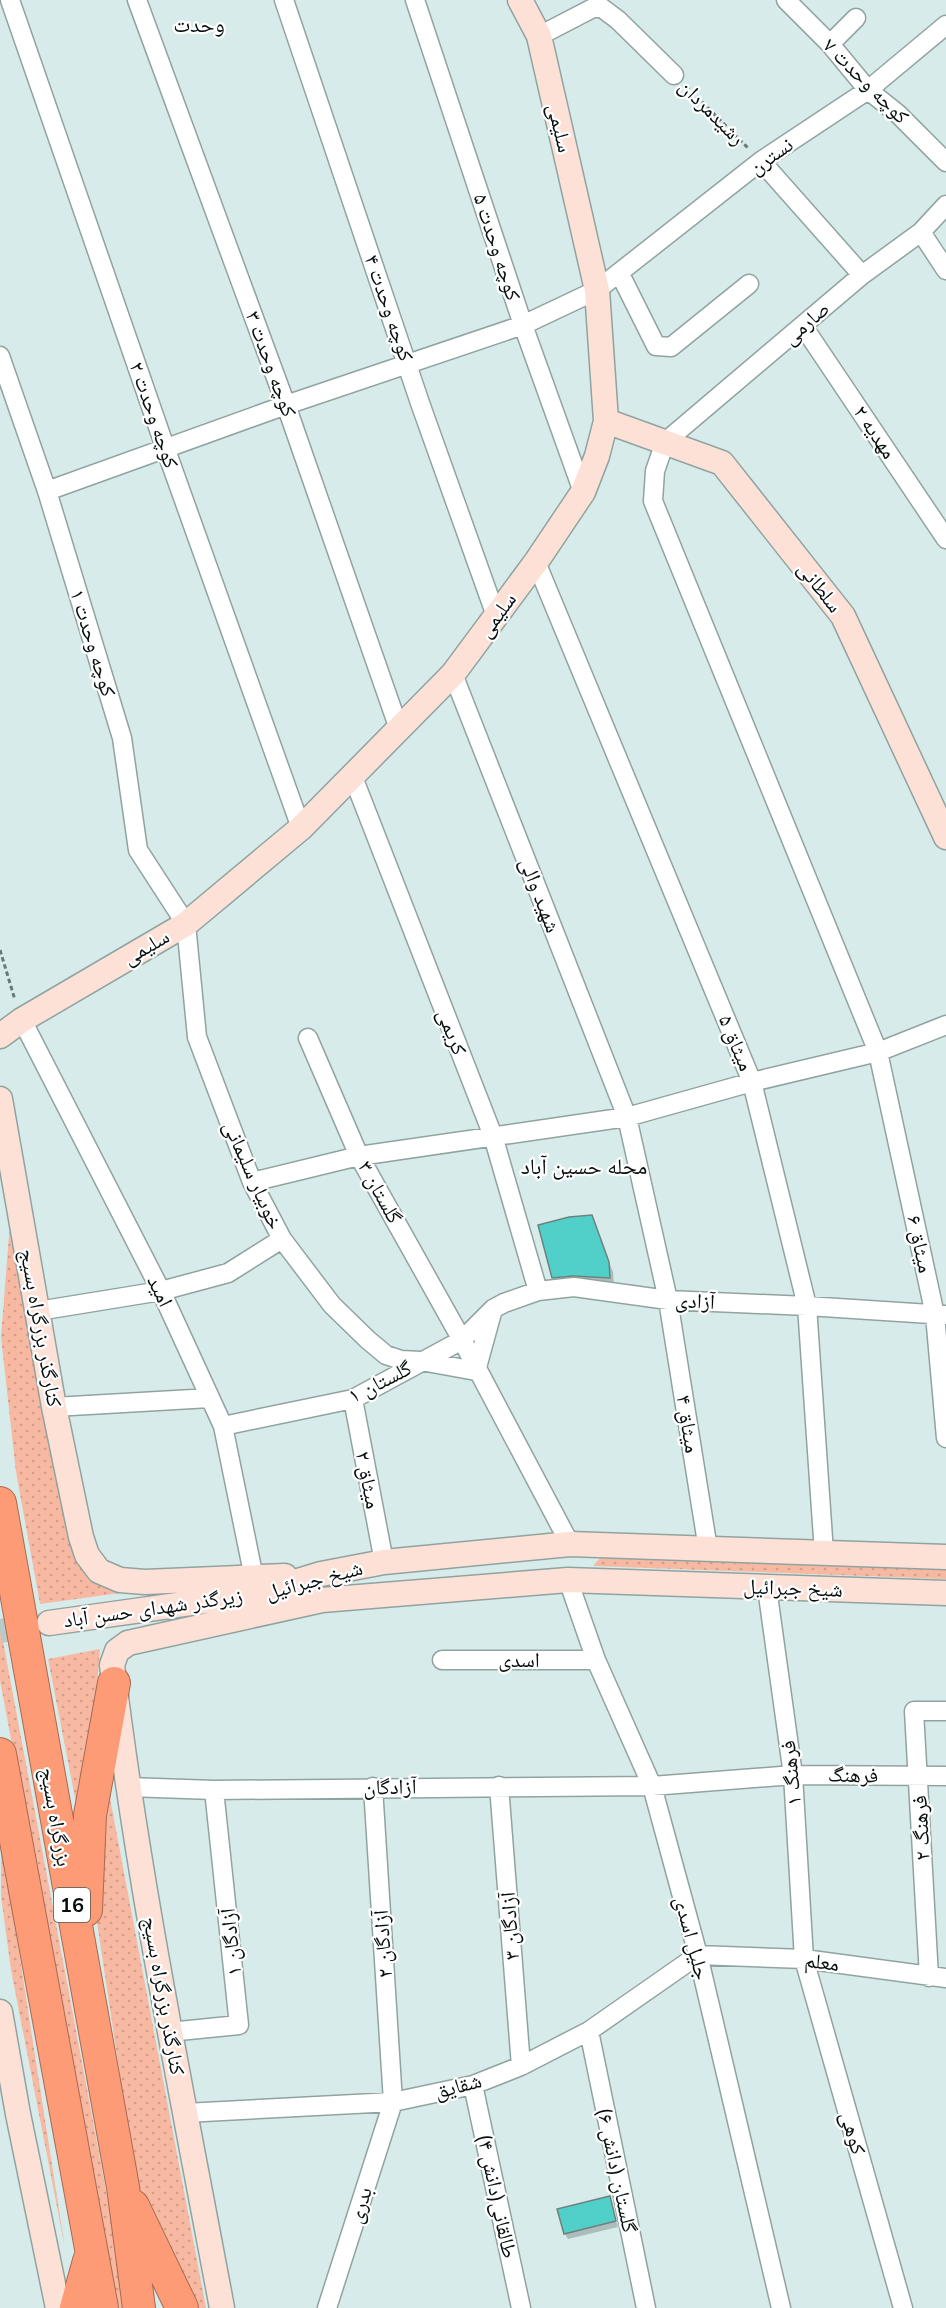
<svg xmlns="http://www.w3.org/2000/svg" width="946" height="2308" font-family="'Nunito Sans','Noto Naskh Arabic',sans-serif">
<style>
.grass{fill:url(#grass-dots)}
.shadow{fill:#0003}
.building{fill:#51d0ca;stroke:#6e817f;stroke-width:1.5}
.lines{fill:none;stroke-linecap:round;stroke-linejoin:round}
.secondary-tunnel{stroke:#b8cbc9;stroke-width:24;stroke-dasharray:24 12;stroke-linecap:butt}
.street-casing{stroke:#90a3a1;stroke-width:21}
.secondary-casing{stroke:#90a3a1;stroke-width:27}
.highway-casing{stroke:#a76a52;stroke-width:34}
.path{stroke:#6a7877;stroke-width:3;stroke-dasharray:4.5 3;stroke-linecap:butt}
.street{stroke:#fff;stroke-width:18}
.secondary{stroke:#fee1d6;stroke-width:24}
.highway{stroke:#fd9b76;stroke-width:32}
.labels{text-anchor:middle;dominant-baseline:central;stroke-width:4.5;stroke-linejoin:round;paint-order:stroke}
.shield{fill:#fff;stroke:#515656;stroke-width:1.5}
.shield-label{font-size:20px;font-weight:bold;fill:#070e0e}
.street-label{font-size:21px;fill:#070e0e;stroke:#fff}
.neighbourhood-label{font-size:22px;fill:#070e0e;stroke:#fff}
</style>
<defs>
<pattern id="grass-dots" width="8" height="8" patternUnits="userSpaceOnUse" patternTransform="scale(1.5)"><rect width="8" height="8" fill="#f7b9a2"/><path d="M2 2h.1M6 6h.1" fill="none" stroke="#d29e8a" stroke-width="1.8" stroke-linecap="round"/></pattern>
</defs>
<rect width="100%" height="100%" fill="#d7ecea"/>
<path class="grass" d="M10,1223l85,356 25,14 -80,11 -24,-132 -15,-135z
M622,1557l324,13v9l-353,-13 7,-8z
M0,1625l128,683h-9l-25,-123 -94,-505z
M100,1649l-16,195 -36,-185z
M107,1782l99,526h-7l-62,-120 -41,-272z
M1,1837l64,411 -54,-278 -10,-74z"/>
<path class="shadow" d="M591,1216l22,56 1,14h-56l-5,-9z
M609,2198l9,29 -50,12 -3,-5z"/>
<path class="building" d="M592,1215l17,47 1,16 -37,-2 -21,2 -14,-53 31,-8z
M610,2196l6,25 -52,13 -7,-25z"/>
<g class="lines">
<path class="secondary-tunnel" d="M0,1631l39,-6"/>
<defs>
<path id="street" d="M10,0l156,450 135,378
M137,0l149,405 113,324
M284,0l136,403 76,213
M415,0l108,325 60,167
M786,0l44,44 38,46 30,24 48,48
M539,36l54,-28h9l16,12 56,55
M830,44l26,-26
M761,161l101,114
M946,205l-25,27 -59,43 -197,167 -10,29 -2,30 225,551 57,263 11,123
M921,232l25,38
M620,274l36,72 15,1 78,-63
M803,326l143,213
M0,356l47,135 75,247 16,112 48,74 11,113 55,145 30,57 50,66 36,35 18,15 15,5 20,1 55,10 17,-62
M47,491l239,-86 237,-80 74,-35 164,-129 107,-71 78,-65
M536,562l216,520 55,224 17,247
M453,674l174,443 41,183 40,249
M353,777l140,359 45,155
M22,1020l139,271 62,135 31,152
M308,1038l51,118 103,184 108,204
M252,1182l107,-26 268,-39 125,-35 126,-30 68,-27
M38,1311l123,-20 67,-18 54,-34
M353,1399l31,163
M54,1407l156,-9
M223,1426l130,-27 109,-59 31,-31 11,-6 34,-12 36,-4 94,13 139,6 139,9
M568,1580l28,80 56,126 46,169 83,353
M767,1588l26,187 11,184 99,349
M442,1660h154
M499,1786l22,280
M128,1787l86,3 438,-4 141,-11 153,1
M929,1977l-15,-266h32
M589,2031l57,277
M169,2032l70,-7 -25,-235
M473,2085l48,223
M185,2113l208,-11 80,-17 48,-19 68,-35 109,-76 106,4 142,19
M327,2308l66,-206 -20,-315"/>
<path id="secondary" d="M606,421l116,42 121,153 103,221
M0,1036l22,-16 164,-96 115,-96 152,-154 83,-112 47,-70 14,-36 9,-35 -9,-131 -58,-254 -19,-36
M0,1099l54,308 27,130 6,18 12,16 21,9 25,2 140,-6
M306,1599l16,1 246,-20 378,13
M49,1623l207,-29 65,-20 63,-12 186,-18 376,13
M0,2012l18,102 40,194
M222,2308c-40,-214 -84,-427 -110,-643l5,-14 11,-8 194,-43"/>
<path id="highway" d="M0,1503l123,684 16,121
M0,1754l102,554
M86,1910l4,-95 24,-132
M133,2206l49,102
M76,2308l13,-47"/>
</defs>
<use href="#street" class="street-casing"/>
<use href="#secondary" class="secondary-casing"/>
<use href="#highway" class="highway-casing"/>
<path class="path" d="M686,86l63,63
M0,950l15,50"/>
<use href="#street" class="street"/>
<use href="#secondary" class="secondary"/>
<use href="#highway" class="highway"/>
</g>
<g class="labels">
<rect class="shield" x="54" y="1888" width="36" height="34" rx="4.5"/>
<g class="shield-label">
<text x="72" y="1905">16</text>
</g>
<g class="street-label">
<text transform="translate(866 81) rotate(45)">کوچه وحدت ۷</text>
<text transform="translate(712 112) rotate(45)">رشیدمردان</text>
<text transform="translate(560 128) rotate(77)">سلیمی</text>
<text transform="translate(771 156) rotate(-35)">نسترن</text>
<text transform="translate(497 247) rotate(72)">کوچه وحدت ۵</text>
<text transform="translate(389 308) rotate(71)">کوچه وحدت ۴</text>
<text transform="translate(806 323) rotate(-41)">صارمی</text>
<text transform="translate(271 364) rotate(70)">کوچه وحدت ۳</text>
<text transform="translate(154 415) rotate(71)">کوچه وحدت ۲</text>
<text transform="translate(875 432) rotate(56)">مهدیه ۲</text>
<text transform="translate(820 587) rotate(52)">سلطانی</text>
<text transform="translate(497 615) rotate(-54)">سلیمی</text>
<text transform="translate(93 643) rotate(73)">کوچه وحدت ۱</text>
<text transform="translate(540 895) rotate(69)">شهید والی</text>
<text transform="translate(146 947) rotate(-30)">سلیمی</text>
<text transform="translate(452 1032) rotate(69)">کریمی</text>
<text transform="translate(736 1043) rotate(67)">میثاق ۵</text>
<text transform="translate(253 1175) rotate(66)">خوبیار سلیمانی</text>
<text transform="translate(380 1192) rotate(61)">گلستان ۳</text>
<text transform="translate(920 1244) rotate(78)">میثاق ۶</text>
<text transform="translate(160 1291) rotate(64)">امید</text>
<text transform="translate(695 1301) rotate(3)">آزادی</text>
<text transform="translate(41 1328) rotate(80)">کنارگذر بزرگراه بسیج</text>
<text transform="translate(380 1382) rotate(-27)">گلستان ۱</text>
<text transform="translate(688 1424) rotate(81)">میثاق ۴</text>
<text transform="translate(368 1480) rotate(79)">میثاق ۲</text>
<text transform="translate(314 1580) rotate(-15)">شیخ جبرائیل</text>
<text transform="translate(793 1588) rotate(2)">شیخ جبرائیل</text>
<text transform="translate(153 1608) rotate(-8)">زیرگذر شهدای حسن آباد</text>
<text x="519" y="1660">اسدی</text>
<text transform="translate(791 1773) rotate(-96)">فرهنگ ۱</text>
<text transform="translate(853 1775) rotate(1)">فرهنگ</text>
<text transform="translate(390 1787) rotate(-1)">آزادگان</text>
<text transform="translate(56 1817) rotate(80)">بزرگراه بسیج</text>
<text transform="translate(921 1828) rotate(-93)">فرهنگ ۲</text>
<text transform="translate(510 1926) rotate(-94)">آزادگان ۳</text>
<text transform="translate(692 1938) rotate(75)">جلیل اسدی</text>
<text transform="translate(231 1942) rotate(-96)">آزادگان ۱</text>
<text transform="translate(383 1944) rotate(-94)">آزادگان ۲</text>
<text transform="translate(822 1962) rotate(7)">معلم</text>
<text transform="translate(164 1996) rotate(80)">کنارگذر بزرگراه بسیج</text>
<text transform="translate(458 2086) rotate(-15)">شقایق</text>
<text transform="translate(853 2133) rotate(74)">کوهی</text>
<text transform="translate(617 2170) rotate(78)">گلستان (دانش ۶)</text>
<text transform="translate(497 2196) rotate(78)">طالقانی(دانش ۴)</text>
<text transform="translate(360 2205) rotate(-72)">بدری</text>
</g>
<g class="neighbourhood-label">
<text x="199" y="25">وحدت</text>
<text x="584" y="1167">محله حسین آباد</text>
</g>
</g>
</svg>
